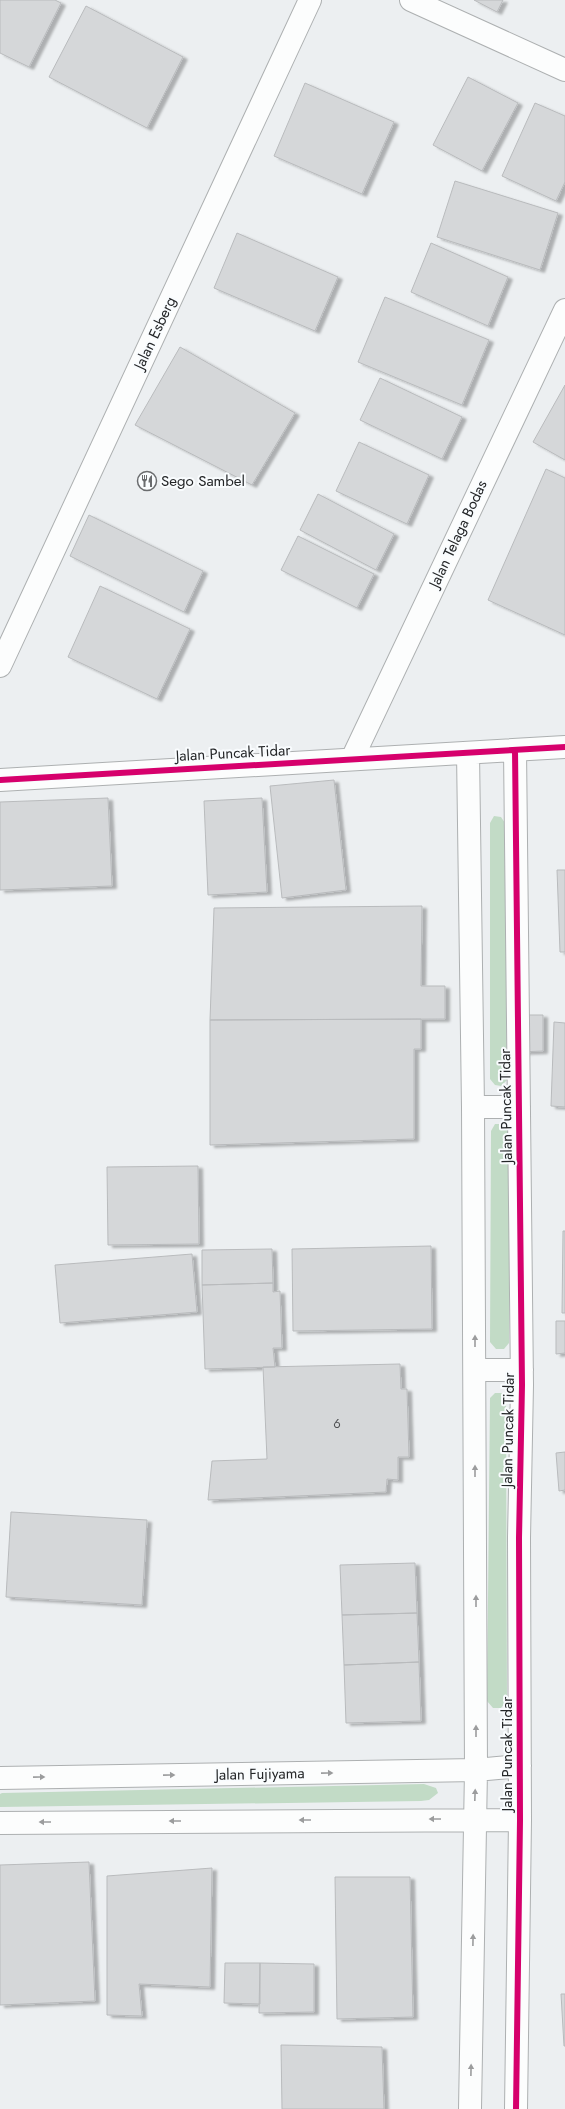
<svg xmlns="http://www.w3.org/2000/svg" width="565" height="2109" font-family="Jost,sans-serif">
<style>
.green{fill:#c2dbc6}
.building{fill:#d5d7d9;stroke:#b9bbbd;filter:url(#shadow)}
.lines{fill:none;stroke-linecap:round;stroke-linejoin:round}
.minor-casing{stroke:#adb0b1;stroke-width:24}
.secondary-casing{stroke:#adb0b1;stroke-width:24}
.minor{stroke:#fcfdfd;stroke-width:22}
.secondary{stroke:#fcfdfd;stroke-width:22}
.cycleway-casing{stroke:#f9fcfe;stroke-width:8}
.cycleway{stroke:#d6006c;stroke-width:6}
.oneway{fill:#9b9c9d}
.labels{text-anchor:middle;dominant-baseline:central;stroke-width:4;stroke-linejoin:round;paint-order:stroke}
.number-label{font-size:13px;fill:#505254}
.street-label{font-size:15px;fill:#242628;stroke:#f9fcfe}
.poi-label{font-size:15px;fill:#242628;stroke:#f9fcfe;text-anchor:start}
</style>
<defs>
<filter id="shadow"><feDropShadow dx="4.5" dy="2.5" stdDeviation="1" flood-color="#0004"/></filter>
</defs>
<rect width="100%" height="100%" fill="#eceff1"/>
<path class="green" d="M494,816l7,1 4,6 2,257 -6,6 -6,-1 -5,-6v-256z
M495,1124h8l6,6v213l-5,6h-8l-6,-7 1,-211z
M495,1393h7l4,5 1,303 -6,7h-8l-6,-7 3,-303z
M424,1784l12,4 2,5 -9,7 -8,1 -421,6v-13l2,-1z"/>
<path class="building" d="M0,0h55l6,3 -32,64 -29,-14z
M474,0h29l-6,12z
M86,6l97,51 -36,71 -98,-51z
M468,77l50,26 -36,68 -49,-26z
M305,83l89,39 -32,72 -88,-38z
M535,103l30,13v66l-9,19 -54,-25z
M455,181l103,32 -18,57 -103,-33z
M237,233l101,44 -23,54 -101,-43z
M431,243l77,34 -20,49 -77,-34z
M385,297l104,43 -27,65 -104,-43z
M180,347l115,66 -43,72 -117,-60z
M380,378l82,39 -20,42 -82,-39z
M565,385v75l-32,-18z
M359,442l70,33 -22,49 -71,-33z
M546,469l19,9v157l-77,-35z
M318,494l76,40 -18,36 -76,-40z
M89,515l114,56 -19,41 -114,-56z
M298,536l76,38 -17,34 -76,-38z
M100,586l90,43 -33,70 -89,-42z
M334,780l12,110 -64,8 -12,-112z
M108,798l4,88 -112,4v-88z
M262,798l5,94 -59,3 -4,-94z
M557,870h8v82h-5z
M422,906l-1,80h24v33l-235,1 4,-112z
M519,1015h24v36l-23,1z
M421,1019v30h-7v90l-204,6v-125z
M554,1022l11,1v84l-14,-1z
M198,1166l1,78 -91,1 -1,-78z
M563,1231h2v82h-3z
M431,1246l1,83 -139,2 -1,-82z
M272,1249l1,34 -71,2v-35z
M192,1254l5,58 -137,11 -5,-58z
M273,1283v9l7,-1 2,57h-9l2,19 -70,2 -3,-84z
M556,1321h9v32l-9,1z
M400,1364l1,25h6l2,68h-11v23l-11,-1 -1,13 -178,8 4,-39 55,-2 -4,-92z
M565,1452v38l-6,1 -3,-38z
M11,1512l136,8 -5,85 -136,-8z
M415,1563l2,50 -75,2 -2,-50z
M417,1613l2,49 -75,3 -2,-50z
M419,1662l2,59 -75,2 -2,-58z
M89,1862l6,139 -95,4v-140z
M212,1868l-2,119 -71,-3 3,32 -35,-1v-139z
M335,1877h75l3,140 -76,2z
M225,1963h35v41l-36,-1z
M260,1963l54,1v48l-55,1z
M561,1994h4v52h-1z
M281,2045l101,2 2,62h-102z"/>
<g class="lines">
<defs>
<path id="minor" d="M411,0l154,70
M515,750l7,635 -3,153 1,282 -4,289
M468,753l5,354 3,663 -6,339
M352,759l213,-449
M0,780l565,-33
M473,1107h46
M475,1370h47
M0,1778l476,-8 44,-4
M0,1823l520,-3"/>
<path id="secondary" d="M0,666l310,-666"/>
</defs>
<use href="#minor" class="minor-casing"/>
<use href="#secondary" class="secondary-casing"/>
<use href="#minor" class="minor"/>
<use href="#secondary" class="secondary"/>
<defs>
<path id="cycleway" d="M515,750l7,635 -3,153 1,282 -4,289
M0,780l565,-33"/>
</defs>
<use href="#cycleway" class="cycleway-casing"/>
<use href="#cycleway" class="cycleway"/>
</g>
<defs><path id="oneway-solid" d="M-6-.8H1V-3.2L6.5 0L1 3.2V.8H-6Z"/></defs>
<g class="oneway">
<use href="#oneway-solid" transform="translate(475 1341) rotate(-90)"/>
<use href="#oneway-solid" transform="translate(475 1471) rotate(-90)"/>
<use href="#oneway-solid" transform="translate(476 1601) rotate(-90)"/>
<use href="#oneway-solid" transform="translate(476 1731) rotate(-90)"/>
<use href="#oneway-solid" transform="translate(327 1773) rotate(-1)"/>
<use href="#oneway-solid" transform="translate(169 1775) rotate(-1)"/>
<use href="#oneway-solid" transform="translate(39 1777) rotate(-1)"/>
<use href="#oneway-solid" transform="translate(475 1795) rotate(-88)"/>
<use href="#oneway-solid" transform="translate(435 1819) rotate(180)"/>
<use href="#oneway-solid" transform="translate(305 1820) rotate(180)"/>
<use href="#oneway-solid" transform="translate(175 1821) rotate(180)"/>
<use href="#oneway-solid" transform="translate(45 1822) rotate(180)"/>
<use href="#oneway-solid" transform="translate(473 1940) rotate(-89)"/>
<use href="#oneway-solid" transform="translate(471 2070) rotate(-89)"/>
</g>
<defs>
<symbol id="restaurant-ring" viewBox="-11 -11 22 22"><circle r="9.5" fill="#f9fcfe" stroke="#6a6c6e" stroke-width="1.5"/><path d="M-5-6h1v4h1v-4h1v4h1v-4h1v5L-1.5 .5V6h-2V.5L-5-1ZM5-6V6H3V1.5H1.5Q1.5-4 5-6Z" fill="#6a6c6e"/></symbol>
</defs>
<g fill-rule="evenodd">
<use href="#restaurant-ring" x="136" y="470" width="22" height="22"/>
</g>
<g class="labels">
<g class="number-label">
<text x="337" y="1423">6</text>
</g>
<g class="street-label">
<text transform="translate(155 333) rotate(-65)">Jalan Esberg</text>
<text transform="translate(458 534) rotate(-65)">Jalan Telaga Bodas</text>
<text transform="translate(233 753) rotate(-3)">Jalan Puncak Tidar</text>
<text transform="translate(506 1106) rotate(-91)">Jalan Puncak Tidar</text>
<text transform="translate(508 1430) rotate(-89)">Jalan Puncak Tidar</text>
<text transform="translate(507 1754) rotate(-90)">Jalan Puncak Tidar</text>
<text transform="translate(260 1774) rotate(-1)">Jalan Fujiyama</text>
</g>
<g class="poi-label">
<text x="161" y="481">Sego Sambel</text>
</g>
</g>
</svg>
